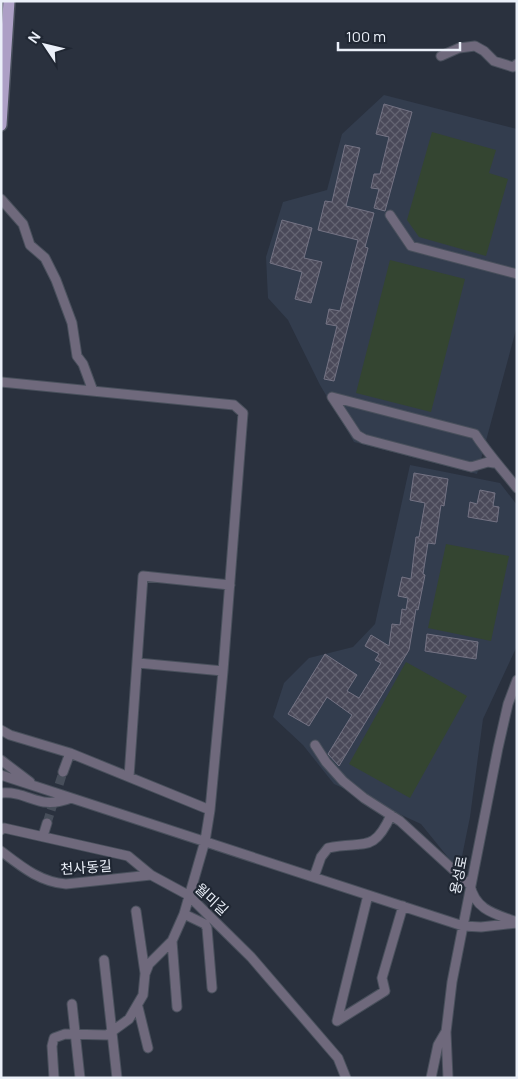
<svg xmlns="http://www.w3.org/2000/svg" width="518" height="1079" font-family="Manrope,'Noto Sans KR',sans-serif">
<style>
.built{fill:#333d4e}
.grass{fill:#344531}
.building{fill:url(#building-cross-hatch);stroke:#747384}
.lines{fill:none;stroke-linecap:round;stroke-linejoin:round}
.minor-tunnel{stroke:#474e5a;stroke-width:9;stroke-dasharray:9 4.5;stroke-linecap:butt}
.minor-casing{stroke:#49505c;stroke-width:11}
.major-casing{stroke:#49505c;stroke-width:14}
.minor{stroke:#6f697c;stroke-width:9}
.major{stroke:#ada0c6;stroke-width:11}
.labels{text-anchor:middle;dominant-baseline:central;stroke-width:4.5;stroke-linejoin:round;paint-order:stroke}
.street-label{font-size:14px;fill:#ebf0f9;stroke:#202733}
</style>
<defs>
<pattern id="building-cross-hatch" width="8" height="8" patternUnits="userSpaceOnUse" patternTransform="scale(1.25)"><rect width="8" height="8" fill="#4a4959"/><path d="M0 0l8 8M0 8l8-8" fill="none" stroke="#646472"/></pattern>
</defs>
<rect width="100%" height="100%" fill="#2a313e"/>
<path class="built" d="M384,95l133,34v197l-40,148 -123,-32 -34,-57 -32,-65 -20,-22 -2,-41 17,-55 44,-12 15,-56z
M410,465l90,18 17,22v141l-34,73 -13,98 -11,54 -38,-47 -87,-40 -31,-39 -30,-28 11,-34 25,-25 44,-11 22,-23z"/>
<path class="grass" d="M432,132l64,18 -7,23 19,6 -22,77 -67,-19 -12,-17z
M390,260l75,19 -34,133 -75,-19z
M446,544l63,12 -18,85 -63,-13z
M406,662l61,34 -57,102 -61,-34z"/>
<path class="building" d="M384,104l28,8 -27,99 -11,-3 5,-19 -8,-1 3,-14h6l9,-37 -13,-3z
M345,145l15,3 -14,58 28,7 -9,34 3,1 -34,133 -10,-2 13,-53 -11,-2 3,-15 11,2 18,-71 -40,-10 7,-29 7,1z
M282,220l30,8 -8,30 18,4 -11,41 -16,-4 7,-27 -32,-9z
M414,473l34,6 -4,27 -3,-1 -6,39 -7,-1 -5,31 2,1 -7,35 -2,-1 -7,41 -70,116 -11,-12 24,-39 -25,-18 -18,29 -21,-12 37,-60 32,21 -10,16 12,7 22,-35 -6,-3 4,-6 -14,-8 6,-11 18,11 3,-22 8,1 2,-16 4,1 2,-12 -10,-2 4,-19 9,2 5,-42h3l6,-34 -15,-3z
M480,490l15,3 -2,13 6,1 -2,15 -29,-5 2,-15 7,2z
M427,634l51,8 -2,17 -51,-8z"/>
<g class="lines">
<path class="minor-tunnel" d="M47,823l16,-51"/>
<defs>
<path id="minor" d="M441,56l18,-8 16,-2 9,5 10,10 19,6 4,-3
M1,199l22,25 7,21 15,13 11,22 16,43 5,33 6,8 10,27
M390,215l21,31 106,28
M1,382l233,23 9,8 -20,258 -13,139 -5,31 -21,73 -12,27 -23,23 -4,10 -2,21 -14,24 -22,16 -42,-1 -11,4 -2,8 2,32
M494,463l-6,-1 -17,5 -107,-28 -7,-4 -25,-38 143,37c13,20 28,36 42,54
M138,663l85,8
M1,730l9,5 60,18 140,57
M315,745l11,17 17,19 21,17 36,23 70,64c5,25 25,29 47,37
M1,760l29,22
M63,772l7,-19
M1,775l462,151 18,1 36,-4
M129,777l14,-201 87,9
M1,793c30,-2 36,18 70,5
M1,830l3,-2 124,28 23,19 37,20 63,62 87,101 8,20
M43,836l4,-13
M1,851c21,16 39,31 65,33l85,-9
M314,877l7,-20 7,-9c35,-8 45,7 63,-33
M136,911l9,62
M184,914l21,10 2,4 5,60
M172,941l5,66
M104,960l13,118
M72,1004l8,74
M138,1007l10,41
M337,1021l48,-30 -3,-13 21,-72
M337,1021l31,-126
M431,1078l7,-33 7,-12
M448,1078l-2,-46 6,-50 46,-234 10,-44 9,-24"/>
<path id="major" d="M1,125l8,-124"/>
</defs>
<use href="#minor" class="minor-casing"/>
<use href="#major" class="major-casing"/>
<use href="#minor" class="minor"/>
<use href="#major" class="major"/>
</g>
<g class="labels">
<g class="street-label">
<text transform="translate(86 867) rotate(-4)">천사동길</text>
<text transform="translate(458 875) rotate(-79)">용성로</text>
<text transform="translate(212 899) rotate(43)">월미길</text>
</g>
</g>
<rect width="518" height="1079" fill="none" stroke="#ebf0f9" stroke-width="5"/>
<g transform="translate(45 45) rotate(305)" stroke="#202733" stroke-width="4" paint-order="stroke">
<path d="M0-4L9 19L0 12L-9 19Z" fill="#ebf0f9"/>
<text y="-8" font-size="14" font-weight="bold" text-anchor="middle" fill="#ebf0f9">N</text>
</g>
<path d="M338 42v8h122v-8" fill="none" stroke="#ebf0f9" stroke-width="2.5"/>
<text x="346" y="42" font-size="15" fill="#ebf0f9" stroke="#202733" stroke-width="4" paint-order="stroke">100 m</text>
</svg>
